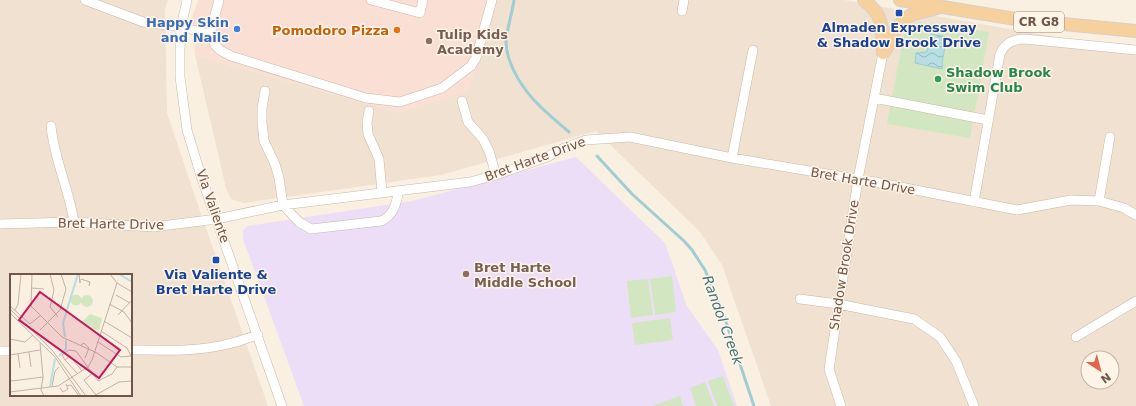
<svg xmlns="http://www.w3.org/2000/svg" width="1136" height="406" font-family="'DejaVu Sans',sans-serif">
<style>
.residential{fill:#f1e1d0;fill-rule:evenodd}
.commercial{fill:#fadfd5}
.education{fill:#ecdef6}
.park{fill:#d2e7c1}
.water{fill:url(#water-waves);stroke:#9ecdd3}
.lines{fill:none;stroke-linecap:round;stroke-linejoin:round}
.stream{stroke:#9ecdd3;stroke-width:3}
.minor-casing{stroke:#cab7a9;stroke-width:10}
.major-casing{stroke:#d7d0cc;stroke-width:14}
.minor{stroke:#fff;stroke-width:9}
.major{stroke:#f6d19d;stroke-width:12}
.transit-dot{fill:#1a4fb4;stroke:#fef4e7;stroke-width:1.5}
.shop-dot{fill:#3f7fe0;stroke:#fef4e7;stroke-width:1.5}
.food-dot{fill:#e8710a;stroke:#fef4e7;stroke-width:1.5}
.education-dot{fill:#8d6e63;stroke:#fef4e7;stroke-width:1.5}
.leisure-dot{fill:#2e9e5b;stroke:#fef4e7;stroke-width:1.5}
.labels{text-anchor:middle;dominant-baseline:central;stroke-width:3;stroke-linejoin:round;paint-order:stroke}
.shield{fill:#fef4e7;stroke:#9b8579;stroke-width:1}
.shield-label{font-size:12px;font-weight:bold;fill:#70564a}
.shop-label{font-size:13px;font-weight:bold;fill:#366cbe;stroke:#fef4e7;text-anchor:end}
.transit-label{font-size:13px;font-weight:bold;fill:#164399;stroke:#fef4e7}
.food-label{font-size:13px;font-weight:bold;fill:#c56008;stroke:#fef4e7;text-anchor:end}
.education-label{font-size:13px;font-weight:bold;fill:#785e54;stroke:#fef4e7;text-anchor:start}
.leisure-label{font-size:13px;font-weight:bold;fill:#27864d;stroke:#fef4e7;text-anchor:start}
.street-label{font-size:13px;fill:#70564a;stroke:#fef4e7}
.water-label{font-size:14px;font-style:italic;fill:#42747b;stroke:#fef4e7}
.inset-river{fill:none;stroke:#b7dee2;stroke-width:2}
.inset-road{fill:none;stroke:#c3b2a5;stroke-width:1}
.view{fill:#c2185b;fill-opacity:0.15;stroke:#c2185b;stroke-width:2}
.inset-edge{fill:none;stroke:#70564a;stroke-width:2}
</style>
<defs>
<pattern id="water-waves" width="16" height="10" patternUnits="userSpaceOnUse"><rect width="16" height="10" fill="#b7dee2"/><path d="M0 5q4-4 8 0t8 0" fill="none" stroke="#99b7b9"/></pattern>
</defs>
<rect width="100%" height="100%" fill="#faf0e1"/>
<path class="residential" d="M0,0h168l-3,9 2,104 34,101 67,192h-268zM11,275h120v120h-120z
M496,0h348l292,51v355h-365l-49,-141 -22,-33 -104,-101 -155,44 -197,28 -13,-4 -5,-11 -31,-133 205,58zM1088,358h24v24h-24z"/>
<path class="commercial" d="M198,0h298l-27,91 -69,22 -205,-58 -3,-38z"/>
<path class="education" d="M576,157l89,86 22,63 31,44 19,56h-433l-61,-167v-9l5,-4 164,-25z"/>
<path class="park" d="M919,22l70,10 -19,106 -83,-14 17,-90z
M672,276l4,36 -21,3 -5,-36z
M648,279l5,36 -22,3 -4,-37z
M670,318l3,22 -38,5 -3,-22z
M723,376l11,30h-17l-9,-25z
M705,382l9,24h-18l-6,-18z
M680,396l3,10h-31z"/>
<path class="water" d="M931,34l16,3 -5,26 1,1 -1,5 -27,-6 1,-10 11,-1z"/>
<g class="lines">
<path class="stream" d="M514,0c-2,14 -7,28 -8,42 0,10 3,18 7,27 13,28 33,43 56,63
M597,156l35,38 52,47 8,9 13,20 20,49 29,87"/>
<defs>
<path id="minor" d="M85,0l58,22 38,5 29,7
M187,0l-6,27 -1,23v27l7,53 14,46 81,230
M219,0l-9,34 5,11 5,5 11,6 135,42 34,4 42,-14 29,-22 5,-8 16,-58
M371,0l49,13 3,-13
M682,11l2,-11
M265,91l-3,17v14l2,19 11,23 4,14 4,27 16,17 12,7 70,-8c13,-5 15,-18 18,-30
M874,98l114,22
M462,101l6,21 15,17 6,12 7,24
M369,111l-2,11 1,12 11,25 3,33
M51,126c3,33 18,63 23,96
M732,158l21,-108
M1099,201l11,-64
M974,202l26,-148c5,-11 13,-15 25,-15l111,11
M0,224l74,-2 79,5 64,-8 66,-14 187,-23 26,-7 51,-18 17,-9 22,-8 44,-3 102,21 143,24 142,28 54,-10 28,1 25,7 12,7
M800,299l38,5 76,15 26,18 16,24 18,45
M1076,337l60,-36
M131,350c32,0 66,2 97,-6 10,-2 19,-6 30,-9
M0,351h11
M841,406l-12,-37 29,-190 25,-126"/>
<path id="major" d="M864,0c23,19 16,27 19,53
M900,0l122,20 114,11
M883,53l9,-13 3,-10 8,-9 8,-6 26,-7"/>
</defs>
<use href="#minor" class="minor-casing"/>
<use href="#major" class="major-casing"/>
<use href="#minor" class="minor"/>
<use href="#major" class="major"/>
</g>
<g class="transit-dot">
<rect x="895" y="9" width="8" height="8" rx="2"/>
<rect x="212" y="256" width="8" height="8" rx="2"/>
</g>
<circle class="shop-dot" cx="237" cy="29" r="4"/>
<circle class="food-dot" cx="397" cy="30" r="4"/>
<g class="education-dot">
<circle cx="429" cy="41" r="4"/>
<circle cx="466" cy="274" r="4"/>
</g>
<circle class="leisure-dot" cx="938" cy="79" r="4"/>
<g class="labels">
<rect class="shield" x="1014" y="12" width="50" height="20" rx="3"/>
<g class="shield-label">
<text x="1039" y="22">CR G8</text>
</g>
<g class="shop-label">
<text x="229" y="22">Happy Skin<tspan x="229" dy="15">and Nails</tspan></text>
</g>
<g class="transit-label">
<text x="899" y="27">Almaden Expressway<tspan x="899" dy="15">&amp; Shadow Brook Drive</tspan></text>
<text x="216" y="274">Via Valiente &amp;<tspan x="216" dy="15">Bret Harte Drive</tspan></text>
</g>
<g class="food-label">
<text x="389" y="30">Pomodoro Pizza</text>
</g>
<g class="education-label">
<text x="437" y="34">Tulip Kids<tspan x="437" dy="15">Academy</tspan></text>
<text x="474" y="267">Bret Harte<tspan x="474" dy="15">Middle School</tspan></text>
</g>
<g class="leisure-label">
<text x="946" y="72">Shadow Brook<tspan x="946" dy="15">Swim Club</tspan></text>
</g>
<g class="street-label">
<text transform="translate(535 159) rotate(-20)">Bret Harte Drive</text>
<text transform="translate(863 181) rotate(10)">Bret Harte Drive</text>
<text transform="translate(213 206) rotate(71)">Via Valiente</text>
<text transform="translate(111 224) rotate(1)">Bret Harte Drive</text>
<text transform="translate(844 265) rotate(-81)">Shadow Brook Drive</text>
</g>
<g class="water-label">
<text transform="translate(723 320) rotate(70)">Randol Creek</text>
</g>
</g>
<g transform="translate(10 274)">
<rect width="122" height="122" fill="#faf0e1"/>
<path d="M60.5 26a5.5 5.5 0 1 1 11 0a5.5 5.5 0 1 1-11 0ZM71 27a6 6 0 1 1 12 0a6 6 0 1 1-12 0ZM80,40l12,4 -3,13 -8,-3 1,-5 -2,4 -8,-5z" fill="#d2e7c1"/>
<path class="inset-river" d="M109,0l13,8M55,63l-2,-14 15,-49M49,82l7,-7v-9M40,112l5,-27"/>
<path class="inset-road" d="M22,0l-1,32 31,31 35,16 20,14h15M40,0l4,16 -4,17 8,10M69,0l1,9v-4M100,0l7,9 15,9M71,5l9,3 -1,4M21,14l13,1M106,21l14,8M99,30l15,8 8,11M0,32l20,18 11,-9M0,35l42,41 34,46M5,36l3,-6 3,-30M0,39l45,44 26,39M108,41l14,-15M94,47l28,17M30,56l20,-20 6,-21 -5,-15M91,57l26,17 4,8M0,65l15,3 8,-7M88,68l23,15 10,-1M30,69l3,34 -2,13 3,6M71,71l3,-2 5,5 -4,10M19,78l2,15M8,80l2,14M0,81l30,-5M55,86l-3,-5 7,-5 7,1 22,30 14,-7 5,-7M83,99l-9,7 12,15M68,100l-13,-14 5,-4 12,15M0,105l2,2 31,-4M42,112l3,-15 4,-4M57,112l4,-1 8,11M50,114l3,4 5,-3 -2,-5M0,118l48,-6 30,-19 4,-7 25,-77M84,122l25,-14 13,-1"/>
<path class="view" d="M30,18l80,58 -21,28 -80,-58z"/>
<rect width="122" height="122" class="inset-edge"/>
</g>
<g transform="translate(1100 370) rotate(144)"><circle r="19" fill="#fef4e7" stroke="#c5b5a8"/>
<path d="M0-3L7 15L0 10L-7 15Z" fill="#de674d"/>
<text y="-6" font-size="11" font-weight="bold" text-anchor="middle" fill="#70564a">N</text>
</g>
</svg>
